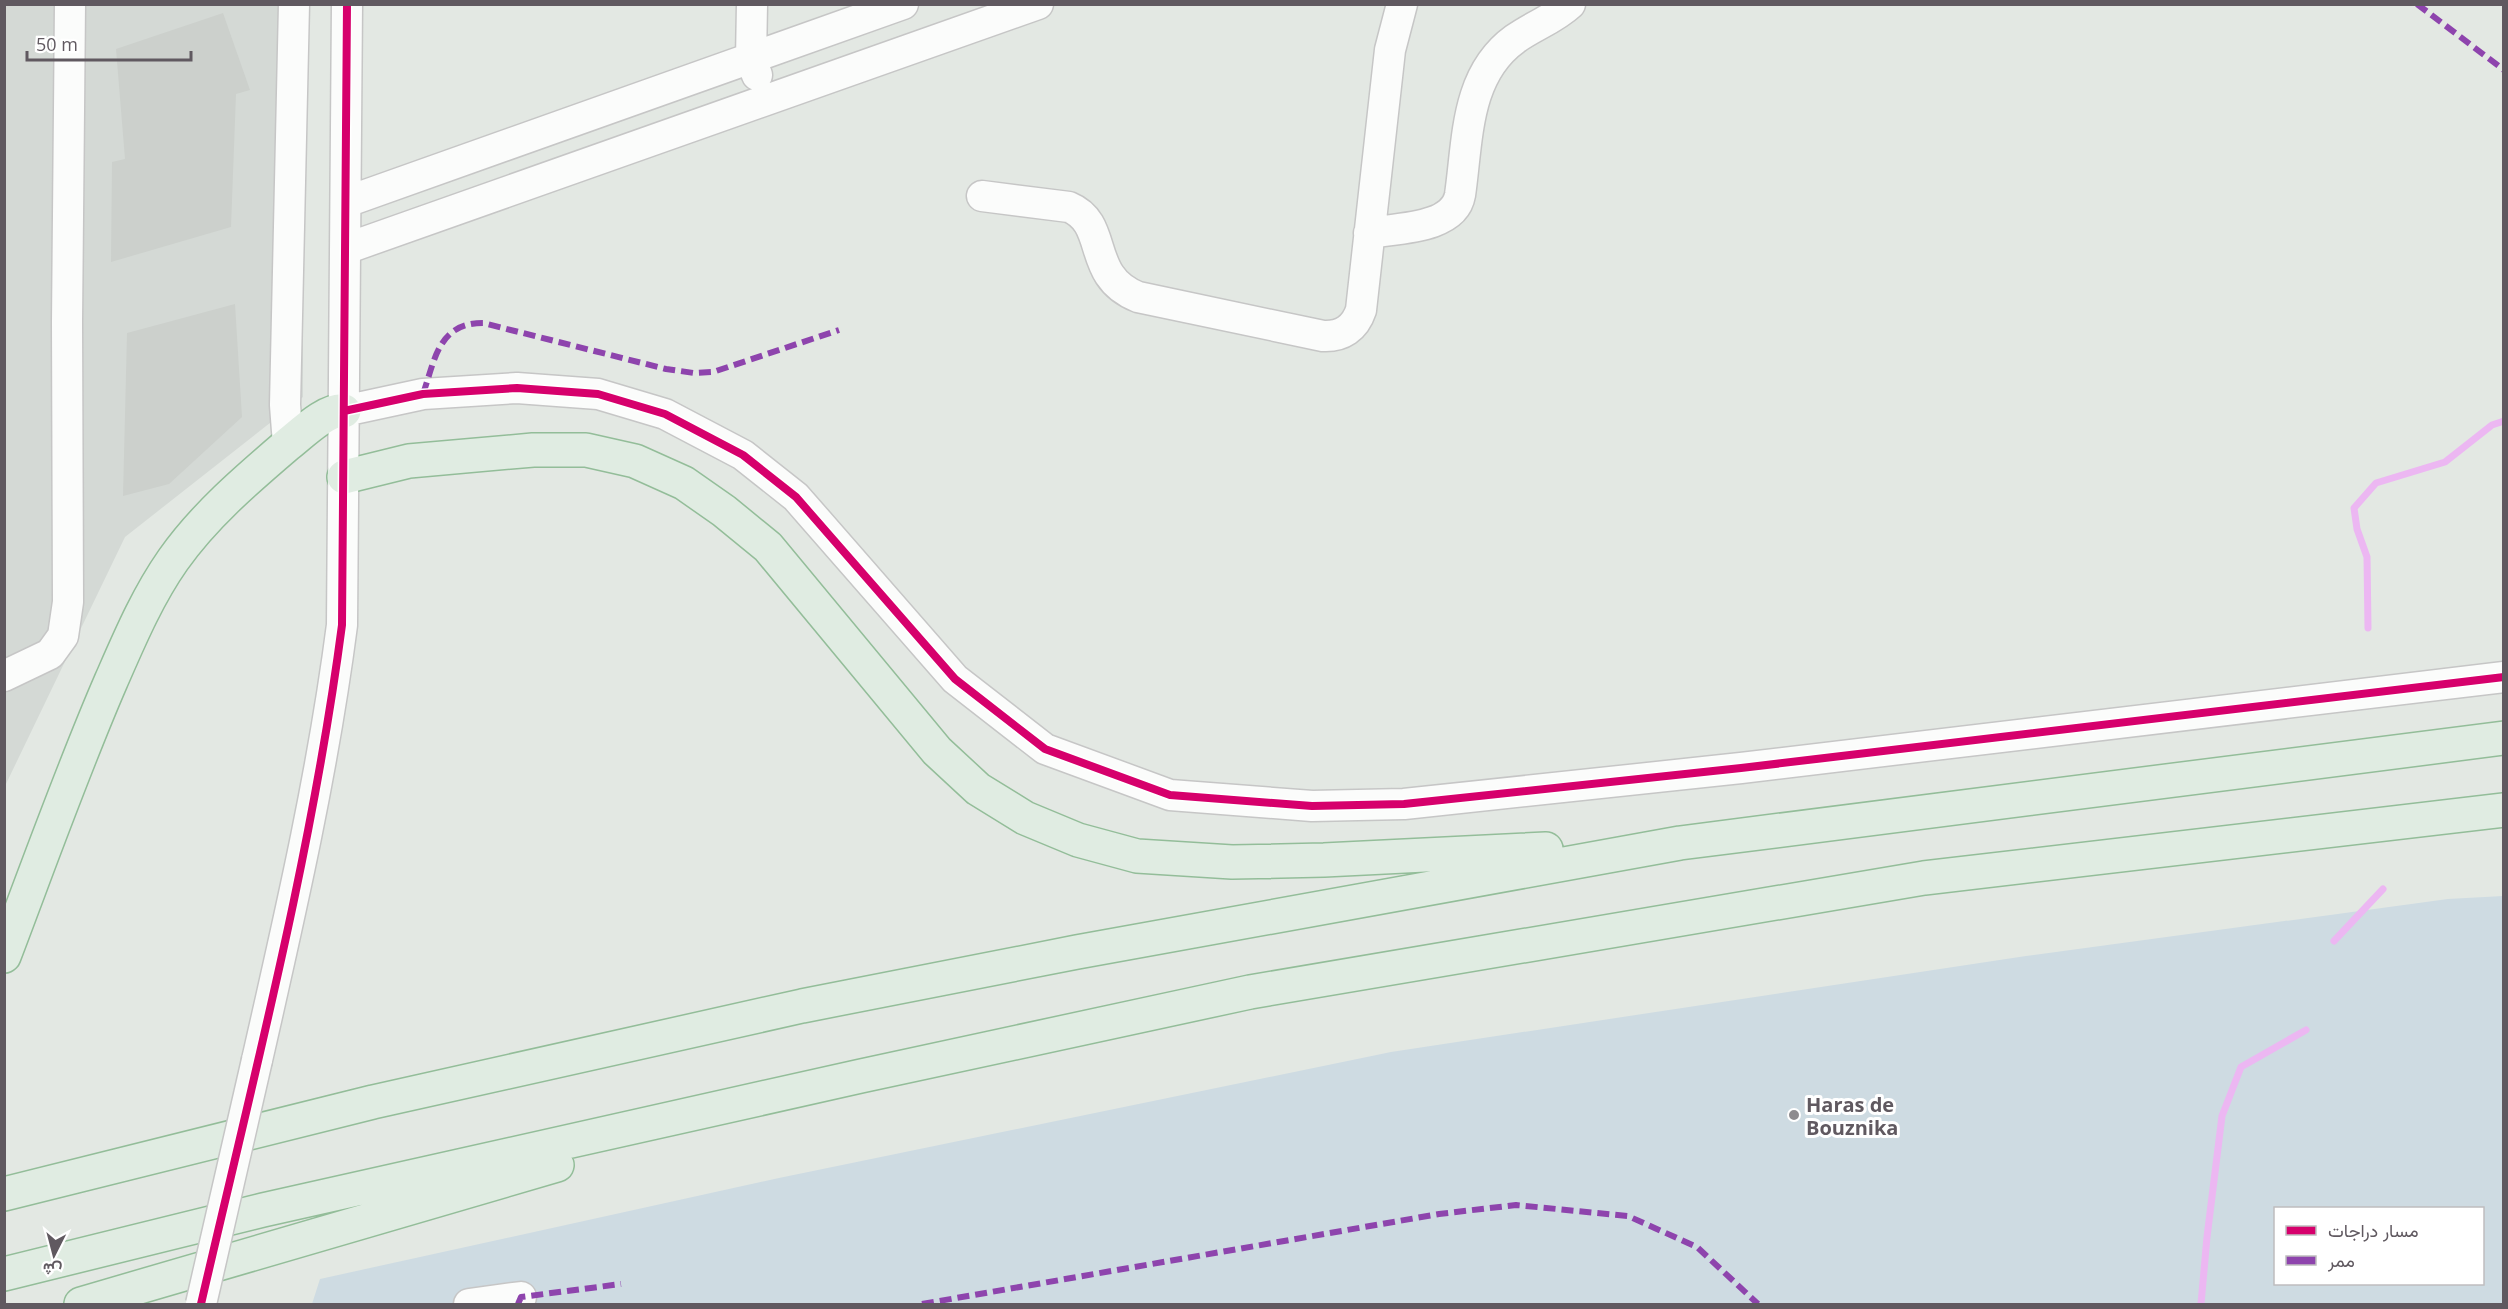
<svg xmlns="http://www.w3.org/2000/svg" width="2508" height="1309" font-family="'Open Sans',Vazirmatn,sans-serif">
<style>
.industrial{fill:#d4d9d5}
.green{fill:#cedbe2;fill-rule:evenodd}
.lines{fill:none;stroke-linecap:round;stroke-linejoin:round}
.stream{stroke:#ecb7f2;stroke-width:7}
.building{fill:#ccd0cc}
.minor-casing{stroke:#c6c6c6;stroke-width:33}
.highway-casing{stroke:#93bd99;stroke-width:36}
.minor{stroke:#fbfcfb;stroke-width:30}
.highway{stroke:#e0ece2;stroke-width:33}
.minor-bridge-casing{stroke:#c6c6c6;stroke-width:33;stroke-linecap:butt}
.minor-bridge{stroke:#fbfcfb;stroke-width:30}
.quiet{stroke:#8e44ad;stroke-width:6;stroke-dasharray:12 6;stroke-linecap:butt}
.cycleway-casing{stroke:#fff;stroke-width:11}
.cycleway{stroke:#d6006c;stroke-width:8}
.poi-dot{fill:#8e8b8e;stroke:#fff;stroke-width:2}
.labels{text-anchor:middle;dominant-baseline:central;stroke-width:6;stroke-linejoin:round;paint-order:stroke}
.poi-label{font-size:20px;font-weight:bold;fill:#605960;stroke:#fff;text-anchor:start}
</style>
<rect width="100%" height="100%" fill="#e3e8e3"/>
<path class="industrial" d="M5,5h298v392l-178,140 -120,249z"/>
<path class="green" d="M2503,896v408h-2191l8,-25 459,-101 612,-126 635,-96 422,-57zM2276,1208h206v76h-206z"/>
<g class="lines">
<path class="stream" d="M2368,628l-1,-71 -10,-28 -3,-21 22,-25 69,-21 47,-37 12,-4
M2334,941l49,-52
M2201,1304l6,-67 15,-121 19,-49 65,-37"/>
</g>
<path class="building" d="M223,13l27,77 -14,4 -5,133 -120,35 1,-100 13,-3 -9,-110z
M235,304l7,113 -73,67 -46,12 4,-163z"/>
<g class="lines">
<defs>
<path id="minor" d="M752,4l-1,55 6,16
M982,196l87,11c41,17 16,69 69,90l185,39c19,1 32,-8 38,-26l29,-260 12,-46
M346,202l557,-198
M1369,233c28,-5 85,-4 91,-38 8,-55 5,-120 55,-156 18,-13 39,-20 55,-35
M345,249l693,-245
M344,411l79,-17 94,-6 81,6 67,20 78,41 53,42 159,182 90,70 125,46 142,11 92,-2 337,-36 763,-91
M288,444l-3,-39 9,-401
M4,676l46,-22 13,-18 5,-34 -1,-280 3,-318
M257,1060c33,-145 66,-288 85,-435l5,-621
M469,1304l52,-7"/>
<path id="highway" d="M344,477l65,-16 124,-11h53l49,11 49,22 40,28 44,36 169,204 41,38 47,29 53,22 59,16 95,6 92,-2 222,-11
M4,956c35,-92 68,-185 107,-275 18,-41 36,-84 62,-121 31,-44 73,-80 114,-115 13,-10 40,-37 57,-34
M4,1194l369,-92 429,-96 275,-54 603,-109 824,-105
M4,1274l259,-64 598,-134 389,-84 674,-114 580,-68
M81,1304l476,-139"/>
</defs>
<use href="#minor" class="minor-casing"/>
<use href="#highway" class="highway-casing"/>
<use href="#minor" class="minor"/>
<use href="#highway" class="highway"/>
<defs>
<path id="minor-bridge" d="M201,1304l56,-244"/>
</defs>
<use href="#minor-bridge" class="minor-bridge-casing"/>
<use href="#minor-bridge" class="minor-bridge"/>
<path class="quiet" d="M2417,4l87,66
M423,394c12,-34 15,-71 60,-71l183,46 28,4 19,-1 126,-42
M518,1304l3,-7 100,-13
M922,1304l517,-90 77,-9 112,11 69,31 61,57"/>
<defs>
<path id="cycleway" d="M344,411l79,-17 94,-6 81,6 67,20 78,41 53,42 159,182 90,70 125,46 142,11 92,-2 337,-36 763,-91
M201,1304c52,-225 111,-450 141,-679l5,-621"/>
</defs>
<use href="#cycleway" class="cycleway-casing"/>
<use href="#cycleway" class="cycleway"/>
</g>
<circle class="poi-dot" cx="1794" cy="1115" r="6"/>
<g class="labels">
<g class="poi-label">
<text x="1806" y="1104">Haras de<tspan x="1806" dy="23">Bouznika</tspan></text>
</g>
</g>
<rect width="2508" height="1309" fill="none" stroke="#605960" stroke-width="12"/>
<rect x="2274" y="1207" width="210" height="78" fill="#ffffff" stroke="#bfbdbf" stroke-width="1.5"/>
<rect x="2286" y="1226" width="30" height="9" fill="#d6006c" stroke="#bfbdbf" stroke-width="1.5"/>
<text x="2328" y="1237" font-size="18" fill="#605960">مسار دراجات</text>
<rect x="2286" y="1256" width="30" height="9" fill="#8e44ad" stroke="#bfbdbf" stroke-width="1.5"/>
<text x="2328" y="1267" font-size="18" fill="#605960">ممر</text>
<g transform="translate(54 1255) rotate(186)" stroke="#ffffff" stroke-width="4.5" paint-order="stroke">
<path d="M0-4.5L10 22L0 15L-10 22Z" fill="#605960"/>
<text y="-9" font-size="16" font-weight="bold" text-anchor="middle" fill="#605960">ش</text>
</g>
<path d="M27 51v9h164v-9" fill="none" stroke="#605960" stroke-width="3"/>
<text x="36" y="51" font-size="18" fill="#605960" stroke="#ffffff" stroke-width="4.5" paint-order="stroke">50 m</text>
</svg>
